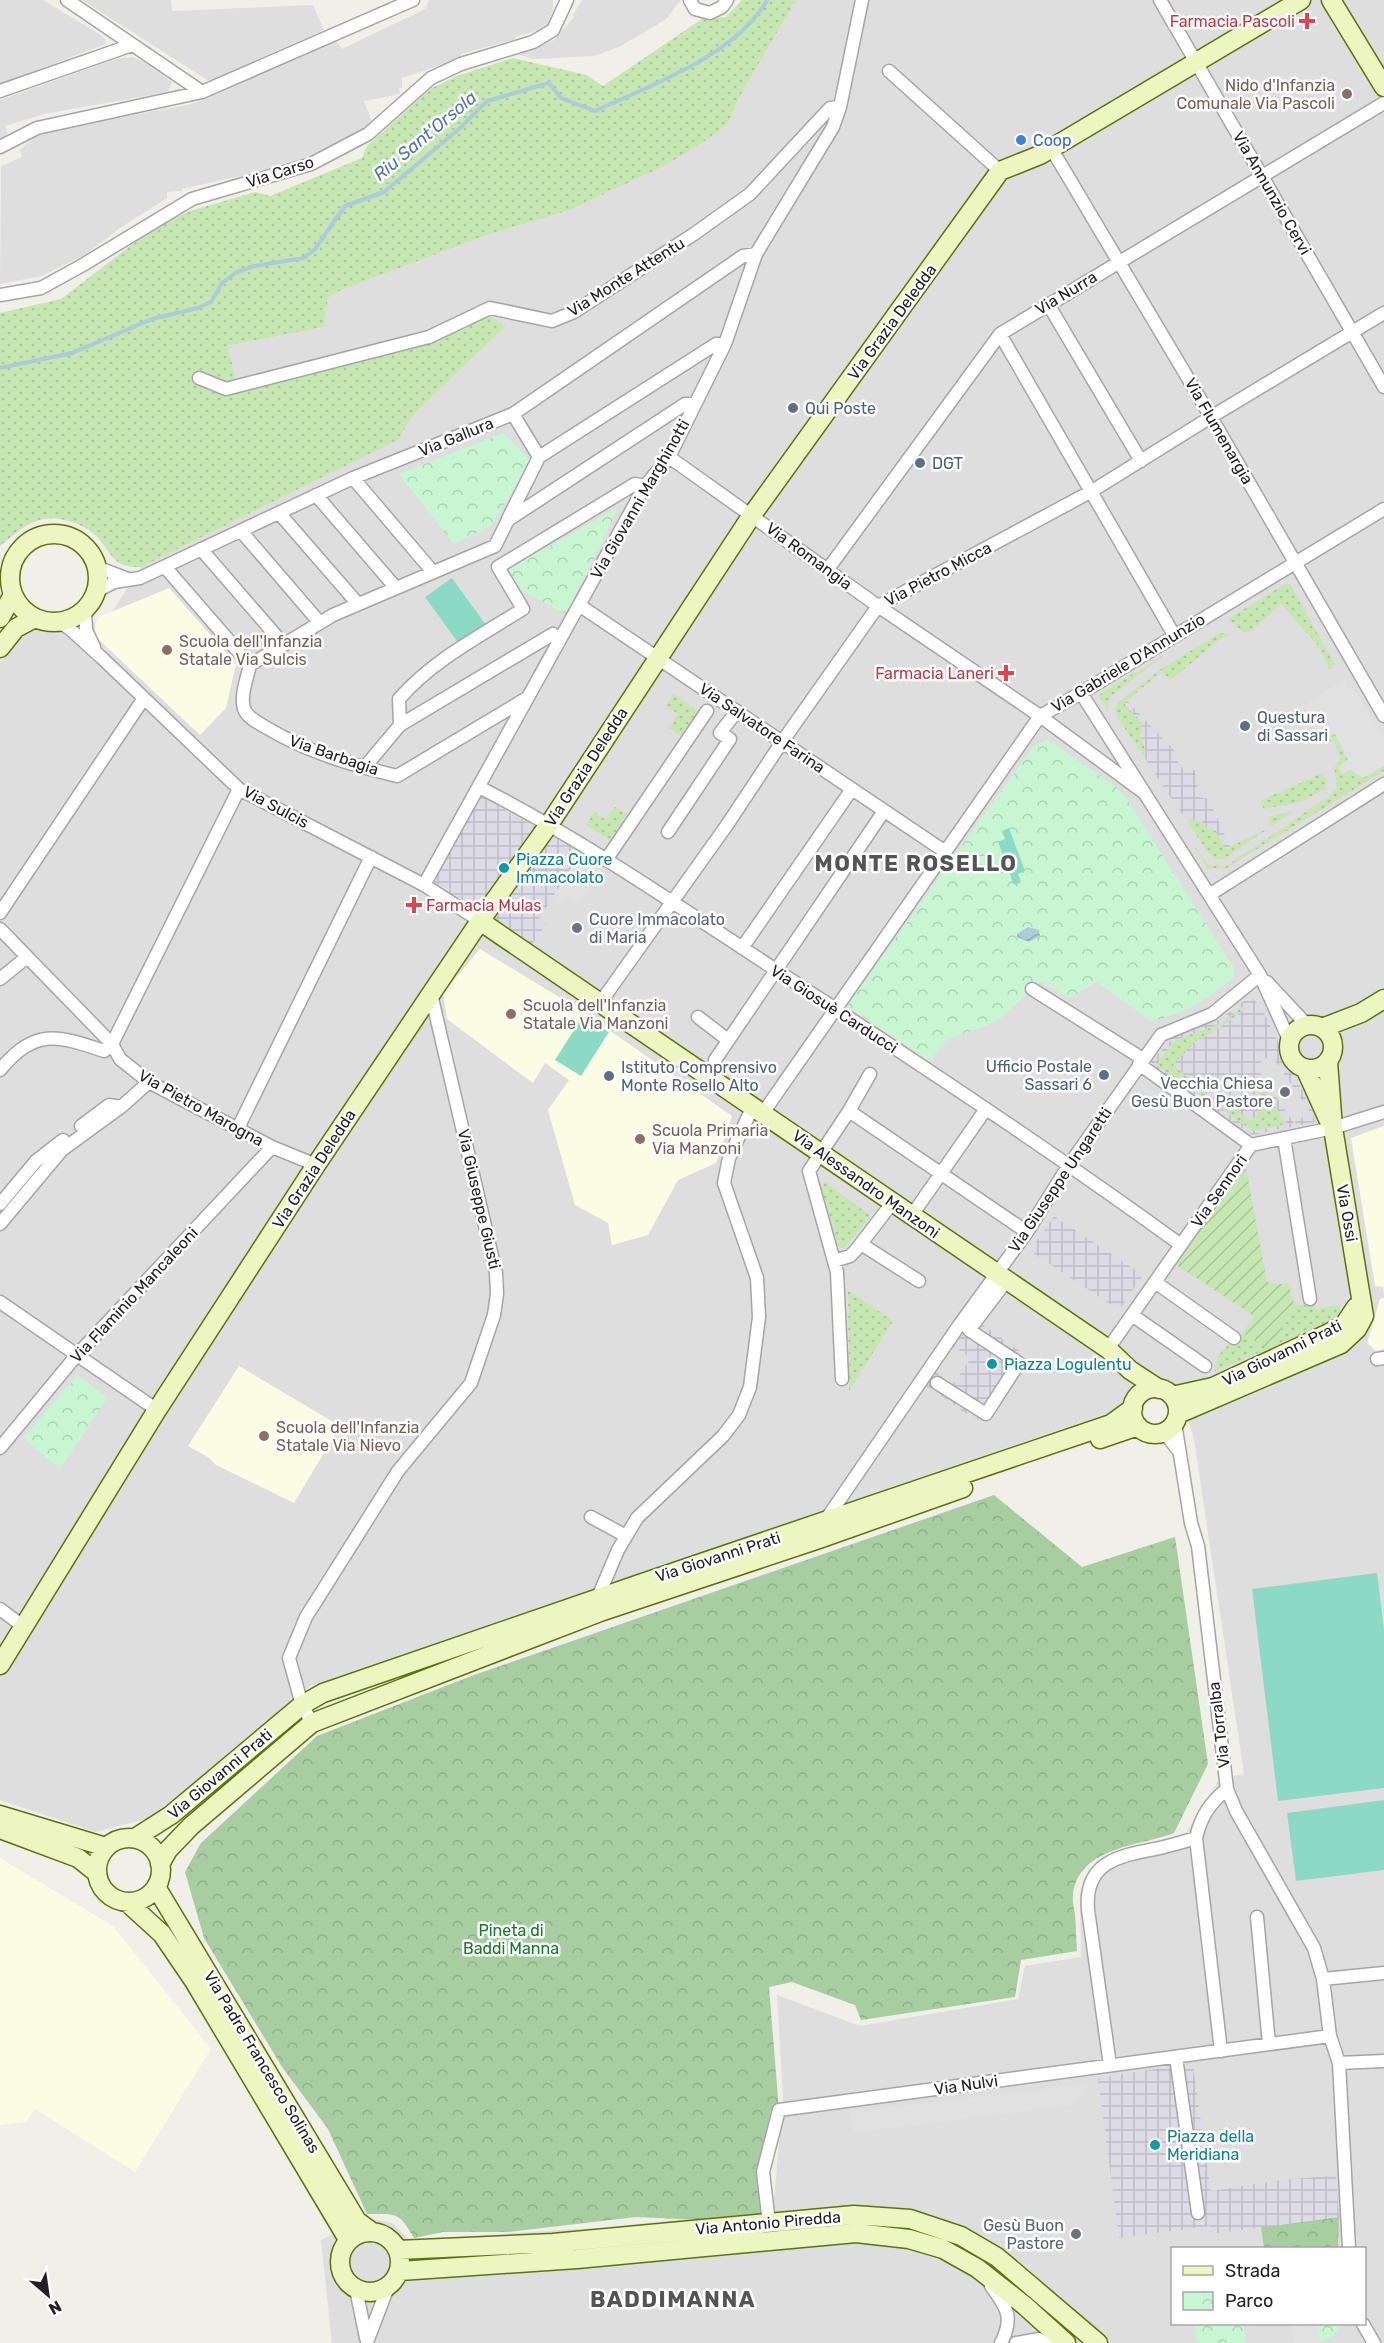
<svg xmlns="http://www.w3.org/2000/svg" width="1384" height="2343" font-family="Rubik,sans-serif">
<style>
.residential{fill:#dfdede;fill-rule:evenodd}
.education{fill:#fafde4}
.grass{fill:url(#grass-dots)}
.forest{fill:url(#forest-crowns)}
.park{fill:url(#park-crowns)}
.garden{fill:url(#garden-furrows)}
.pitch{fill:#8cdac5}
.parking{fill:#e1e1e1}
.plaza{fill:url(#plaza-grid);fill-rule:evenodd}
.water{fill:url(#water-waves)}
.lines{fill:none;stroke-linecap:round;stroke-linejoin:round}
.stream{stroke:#accbdb;stroke-width:4}
.street-casing{stroke:#a5a5a5;stroke-width:15}
.secondary-casing{stroke:#5c730d;stroke-width:21}
.street{stroke:#fff;stroke-width:12}
.secondary{stroke:#edf6c1;stroke-width:18}
.health-dot{fill:#e0444e;stroke:#fff;stroke-width:2}
.education-dot{fill:#8d6e63;stroke:#fff;stroke-width:2}
.shop-dot{fill:#3f7fe0;stroke:#fff;stroke-width:2}
.service-dot{fill:#5c6f8a;stroke:#fff;stroke-width:2}
.culture-dot{fill:#0f9aa8;stroke:#fff;stroke-width:2}
.worship-dot{fill:#6b7280;stroke:#fff;stroke-width:2}
.labels{text-anchor:middle;dominant-baseline:central;stroke-width:5;stroke-linejoin:round;paint-order:stroke}
.health-label{font-size:16px;fill:#be3a42;stroke:#fff;text-anchor:end}
.education-label{font-size:16px;fill:#785e54;stroke:#fff;text-anchor:start}
.shop-label{font-size:16px;fill:#366cbe;stroke:#fff;text-anchor:start}
.street-label{font-size:16px;fill:#212121;stroke:#fff}
.service-label{font-size:16px;fill:#4e5e75;stroke:#fff;text-anchor:start}
.culture-label{font-size:16px;fill:#0d838f;stroke:#fff;text-anchor:start}
.worship-label{font-size:16px;fill:#5b616d;stroke:#fff;text-anchor:end}
.park-label{font-size:16px;fill:#147a28;stroke:#fff}
.water-label{font-size:18px;font-style:italic;fill:#5374ab;stroke:#fff}
.district-label{font-size:22px;font-weight:bold;letter-spacing:1.5px;fill:#545454;stroke:#fff}
</style>
<defs>
<pattern id="grass-dots" width="8" height="8" patternUnits="userSpaceOnUse" patternTransform="scale(1.5)"><rect width="8" height="8" fill="#c6e6b2"/><path d="M2 2h.1M6 6h.1" fill="none" stroke="#aac599" stroke-width="1.8" stroke-linecap="round"/></pattern>
<pattern id="forest-crowns" width="20" height="18" patternUnits="userSpaceOnUse" patternTransform="scale(1.5)"><rect width="20" height="18" fill="#a8cda0"/><path d="M2 6a3 3 0 1 1 6 0M12 15a3 3 0 1 1 6 0" fill="none" stroke="#90b08a"/></pattern>
<pattern id="park-crowns" width="20" height="18" patternUnits="userSpaceOnUse" patternTransform="scale(1.5)"><rect width="20" height="18" fill="#c9f6d2"/><path d="M2 6a3 3 0 1 1 6 0M12 15a3 3 0 1 1 6 0" fill="none" stroke="#acd3b4"/></pattern>
<pattern id="garden-furrows" width="10" height="10" patternUnits="userSpaceOnUse" patternTransform="scale(1.5)"><rect width="10" height="10" fill="#c6e6b2"/><path d="M-1 1l2-2M0 10L10 0M9 11l2-2" fill="none" stroke="#aac599"/></pattern>
<pattern id="plaza-grid" width="8" height="8" patternUnits="userSpaceOnUse" patternTransform="scale(1.5)"><rect width="8" height="8" fill="#dddce6"/><path d="M0 4h8M4 0v8" fill="none" stroke="#bdbcc5"/></pattern>
<pattern id="water-waves" width="16" height="10" patternUnits="userSpaceOnUse" patternTransform="scale(1.5)"><rect width="16" height="10" fill="#accbdb"/><path d="M0 5q4-4 8 0t8 0" fill="none" stroke="#94aebc"/></pattern>
</defs>
<rect width="100%" height="100%" fill="#f0efe8"/>
<path class="residential" d="M0,0h43l53,32 9,7 1,5 -106,40z
M82,0h89l1,11 141,-6 11,25 -115,51z
M429,0h124v10l-6,14 -9,6 -23,7 1,2 -55,15 1,4 -60,20v10h-3l1,6 -36,7 8,21 -12,9 -51,25 -60,18 -67,15v2l-15,1v6l-47,30 -34,26 -44,22 -42,8 1,-118 21,-9 -2,-7 14,-13 34,-10 124,-23 144,-63 6,8 83,-40z
M582,0h99l-16,20 -46,27 -25,9 -61,3 -16,-5 37,-14 20,-23 -1,-2z
M796,0h588v2343h-1052l-11,-103 46,-22 25,5 18,17 199,-13 164,-17 10,-113 -6,-102 83,31 158,-27 7,-33 56,-9 -1,-63 29,-38 75,-20 36,-58 24,-4 -50,-335 -16,-54 -61,25 -805,275 -43,34 -116,98 -57,15 -96,-32v-1137l25,-32 81,-10 35,-54 257,-127 15,-25 92,-88 -55,5 -23,13 -187,46 -13,-45 97,-19 4,-29 11,-7 145,-55 86,-26 90,-42 35,-20 32,-23 15,-33zM1172,2248h192v76h-192z
M133,57l13,6 26,19 -4,10 -124,22 -39,12 3,8 -8,5v-39l119,-42z"/>
<path class="education" d="M169,588l67,76 -10,44 -26,27 -105,-99v-12l4,-7z
M480,949l99,60 153,107 -16,47 -38,17 -30,55 -36,10 -4,-22 -33,-18 -27,-95 21,-30 -24,-17 -12,20 -86,-64 -4,-26z
M1384,1126v167l-1,-6 -8,-1 -24,-148z
M1384,1298v51l-8,2 -9,-8 13,-44z
M239,1366l101,60 -46,77 -78,-38 -8,-8 -20,-11z
M0,1858l113,68 98,123 -76,123 -100,-63 -9,13 -26,3z"/>
<path class="grass" d="M742,0h54l-54,92 -15,33 -32,23 -35,20 -90,42 -86,26 -145,55 -11,7 -4,29 -97,19 13,45 187,-46 61,-32 17,14 -92,88 -15,25 -257,127c-29,0 -26,-10 -43,-29 -6,-7 -15,-12 -23,-15 -34,-13 -50,2 -75,23v-233l61,-14 94,-72 35,-16 65,-19 15,4 92,-38 5,-12 63,-57 27,-13 56,-18 73,17 17,11 99,-67 24,-2z
M1285,584h5l45,81 -6,4 -9,-21 -39,-44 -31,28h-7l-15,-13z
M1223,633l5,1 1,2 -8,2 -51,43 -8,-10 -35,30 -2,4 17,17 -1,13 5,18 -3,2 -26,-38 -1,-13 45,-35 57,-35z
M1164,655l-54,42 -2,6 1,9 -11,-17z
M674,694l24,17 -17,25 -12,-8 9,-14 -13,-8z
M1323,729l11,4 14,27 -9,6 12,4 12,8 21,-12v5l-159,98 -18,-1 -13,-22 15,19 17,1 105,-71 6,-7 -3,-20 7,-11 -7,-15 -13,-2 -4,-7z
M1322,773l4,4 -1,12 -24,13 -37,7 -4,-8z
M615,807l12,8 -17,25 -24,-15 8,-13 12,8z
M1294,811l-70,48c-7,1 -10,0 -15,-5l-23,-35 16,2 4,6 10,4 9,18 46,-22 -3,-10z
M1243,1006l2,4 -43,29 26,72 29,-32 30,46 -34,6 -98,-66 17,-22 6,-5 45,-15z
M825,1182l46,34 -27,32h-4l-2,-3 -17,-58z
M848,1290l45,31 -44,70z
M1311,1304l5,5 24,-4 -1,11 -6,6 -118,49c0,-18 15,-28 28,-38l26,15 26,-42z"/>
<path class="forest" d="M994,1495l88,72 93,-30 33,227 -34,69c-34,13 -96,14 -101,62 -1,6 1,13 2,19 1,12 1,25 2,37l-56,9 -6,37 -154,23 -6,-15 -63,-23 -23,5 10,123 -12,44 2,69 -133,-6 -129,15h-64l-29,6c-15,-27 -18,-24 -47,-24l-39,-85 -46,-62 -78,-129 -19,-66 16,-29 116,-107 157,-61z
M1339,2217l-1,31h-74l-3,-21z"/>
<path class="park" d="M503,433l28,28 -40,65 -37,18 -55,-70z
M619,507l-53,107 -44,-23 -14,-22z
M1046,740l5,2 65,45 12,14 106,167 -1,10c-29,23 -45,34 -82,43l-54,-39 -28,16 -28,-17 -44,40 -52,20 -15,20 -83,-55 186,-259z
M78,1375l29,23 -47,71 -37,-31z
M1194,2324h49l3,19h-49z
M1316,2324h25v1l-10,13 -11,2z"/>
<path class="garden" d="M1246,1168l21,114 13,2 8,-1 7,23 -26,43 -26,-16 11,-17 -79,-52z"/>
<path class="pitch" d="M452,578l34,47 -27,19 -34,-47z
M1009,828l16,43 -7,3 3,8 -7,3 -16,-43 7,-3 -3,-8z
M583,1016l26,16 -28,44 -26,-16z
M1377,1573l7,57v158l-106,13 -26,-212z
M1384,1800v70l-88,11 -9,-68z"/>
<path class="parking" d="M1344,679l3,7 11,8 26,44v28l-21,12 -12,-8 -8,4 -5,-8 10,-6 -13,-27 -8,4 -4,-7 -6,3 -10,-26 3,-6z
M551,837l50,33 -23,33 -12,-8 -6,9 -38,-24z
M1092,2083l-19,22 -220,28 -4,-21z
M1291,2324h25l4,19h-26z"/>
<path class="plaza" d="M1127,701l48,50 1,7 8,13 5,2 9,-5 -3,6 3,6 3,1v4l-4,1 -1,8 3,3 10,2 21,48 -5,2 -9,-18 -10,-4 -4,-6 -16,-2 -20,-28 -23,-36 3,-2 -5,-18 1,-12 -17,-19z
M479,795l102,57 -42,67 7,5 -15,22 -103,-63z
M1252,998l9,9 51,103 3,12 -63,13 -101,-69 1,-6 24,-25 45,-16 21,-17zM1243,1006l2,4 -23,16 -20,13 -2,-2 -27,28 54,46 6,-5 18,15 17,-18 -18,-17 7,-7 30,45 -34,7 -97,-66 16,-22 6,-4 45,-16zM1266,1058l10,4 34,50 -16,11 -34,-50 2,-2 -3,-3 2,-6z
M1054,1216l89,59 -24,35 -89,-59z
M970,1316l54,38 -47,67 -55,-38 11,-13 20,14 18,-26 -21,-14z
M1193,2066l18,125 64,-10 61,-6 3,42 -128,17 -1,-8 -91,12 -21,-160 69,-11z"/>
<path class="water" d="M1028,927l11,3 1,6 -11,6 -12,-5v-3z"/>
<g class="lines">
<path class="stream" d="M0,368l72,-15 80,-34 46,-11 13,-6 11,-19 15,-11 17,-6 50,-8 11,-9 30,-43 39,-14 75,-63 28,-28 62,-18 12,15 34,13c54,-25 142,-56 172,-111"/>
<defs>
<path id="street" d="M67,0l135,92
M690,0l5,9 15,4 12,-6 5,-7
M1160,0l224,387
M889,71l111,100
M0,91l132,-46
M0,147l37,-19 165,-36 211,-92
M1051,148l160,269 173,299
M0,295l41,-7 40,-22 111,-67 119,-35 57,-30 63,-56 30,-14 72,-22 20,-12 14,-30
M1048,304l93,157
M1000,334l174,301
M199,378l27,11 203,-52 61,-29 62,13 22,-9 120,-78 56,-40 80,-86 10,-1
M539,457l177,-113h9
M669,457l209,149 162,110 103,76
M353,478l80,94
M316,495l80,93
M279,513l79,91
M508,519l31,-62 -26,-43
M241,531l79,92
M201,549l83,96
M96,563l6,6 26,10
M165,567l85,98
M828,569l172,-235 384,-231
M97,591l17,-9 26,-4 213,-100 160,-64 230,-158 13,-2
M579,605l365,246
M85,610l1,20 8,17
M59,622l11,7 32,29 137,131 185,96 56,36
M250,665l83,-50 162,-69 13,-26 177,-116h10
M250,665c-3,13 -11,34 -5,46 4,8 14,12 22,17 40,24 85,37 130,48l130,-78
M1081,693l179,282 30,67
M400,725l-1,-26c34,-39 81,-63 124,-90l-25,-42 137,-83 10,2
M364,768l36,-43 153,-91 6,6
M479,787c104,53 199,119 297,183 136,89 273,179 405,275
M668,832l62,-93 -10,-6 17,-22
M606,860l101,-149
M424,885l221,-399 24,-29 56,-113 31,-90 77,-127 7,-20 22,-107
M1209,895l175,-111
M0,913l144,-215
M0,929l112,115 8,15 29,23 123,65 44,18
M742,948l110,-159
M0,979l27,-22
M1267,982l40,43
M1032,989l111,70
M600,1003l127,-178 55,-83 96,-136 214,-115 119,-74 173,-104
M698,1017l30,23
M715,1060l169,-249
M1139,1064l112,81
M0,1070c35,-42 57,-35 104,-19l8,-7 127,-255
M849,1111l21,-37
M763,1113l277,-397 41,-23 303,-184
M81,1126l28,-21 12,2
M238,1128l133,-271
M1284,1138l26,161
M0,1204l36,-43 27,-21
M912,1215l74,-106
M0,1224l62,-74 59,-43 28,-25
M861,1244l58,37
M834,1261l16,-5 6,-6 37,-48
M1155,1282l79,56
M0,1302l157,108
M1132,1315l73,51
M1108,1349l143,-204 82,-17 51,-16
M1377,1359l7,-1
M842,1379l-5,-107 -28,-101 40,-60 178,121
M937,1383l49,31 33,-51 -50,-33 38,-50
M1175,1423l16,100 7,23 29,243 9,22 78,137 9,31 7,57 9,27 10,185
M1164,1432l14,18
M0,1448l76,-92 196,-209
M591,1517l35,19
M825,1521l135,-197 67,-92 42,-67 92,-130 51,-21 48,-39
M598,1597l20,-47 19,-32 86,-82 16,-21 11,-28 9,-70 -2,-39 -33,-95 5,-25 24,-52
M0,1609l24,18
M312,1723l-10,-18 -13,-47 17,-41 92,-146 73,-88 23,-68 3,-21 -1,-21 -65,-279
M1257,1917l12,127
M1323,1979l61,-6
M1221,2051l-25,-213c5,-22 14,-35 31,-49
M1176,2057l22,156
M1339,2063l45,-2
M1110,2065l-22,-155c-4,-47 29,-54 67,-61 14,-3 27,-7 41,-11
M769,2223l-6,-51 16,-62 551,-74
M991,2286c16,21 23,32 10,57
M356,2289l10,49
M1363,2324l11,19
M367,2342l21,-55
M1016,2343l23,-4 8,4"/>
<path id="secondary" d="M1331,0l53,87
M10 578a44 44 0 1 1 88 0a44 44 0 1 1-88 0Z
M0,618l13,-23
M0,648l16,-20 19,-10
M480,921l628,428 22,21 29,19
M1289 1047a22 22 0 1 1 44 0a22 22 0 1 1-44 0Z
M1322,1028l39,-15 23,-14
M1305,1068l23,51
M1132 1411a23 23 0 1 1 46 0a23 23 0 1 1-46 0Z
M1172,1396l41,-9 114,-53 17,-9 12,-18
M1178,1414l163,-70 16,-15 7,-13 -31,-188 -5,-66
M1100,1439l38,-13
M0,1665l157,-255 159,-245 164,-244 70,-98 202,-308 248,-344 40,-16 261,-155
M0,1815l106,32
M0,1829l78,29 19,15
M135,1838l36,-23 131,-110 21,-12c262,-92 525,-179 788,-269l22,-16
M97 1870a32 32 0 1 1 64 0a32 32 0 1 1-64 0Z
M160,1864l8,-14 23,-24 121,-103 288,-111 219,-73 144,-51
M156,1887l201,334 15,11
M127,1902l35,32 32,47 155,260
M340 2262a30 30 0 1 1 60 0a30 30 0 1 1-60 0Z
M398,2250l155,-7 301,-28 56,4 51,17 36,21 101,86
M400,2271l177,-12 279,-26 53,6 34,10 34,19 47,37 42,38"/>
</defs>
<use href="#street" class="street-casing"/>
<use href="#secondary" class="secondary-casing"/>
<use href="#street" class="street"/>
<use href="#secondary" class="secondary"/>
</g>
<g class="health-dot">
<path d="M1304 12h6v6h6v6h-6v6h-6v-6h-6v-6h6z"/>
<path d="M1003 664h6v6h6v6h-6v6h-6v-6h-6v-6h6z"/>
<path d="M411 896h6v6h6v6h-6v6h-6v-6h-6v-6h6z"/>
</g>
<g class="education-dot">
<circle cx="1347" cy="94" r="6"/>
<circle cx="167" cy="650" r="6"/>
<circle cx="511" cy="1014" r="6"/>
<circle cx="640" cy="1139" r="6"/>
<circle cx="264" cy="1436" r="6"/>
</g>
<circle class="shop-dot" cx="1021" cy="140" r="6"/>
<g class="service-dot">
<circle cx="793" cy="408" r="6"/>
<circle cx="920" cy="463" r="6"/>
<circle cx="1245" cy="726" r="6"/>
<circle cx="1104" cy="1075" r="6"/>
<circle cx="609" cy="1076" r="6"/>
</g>
<g class="culture-dot">
<circle cx="504" cy="868" r="6"/>
<circle cx="992" cy="1364" r="6"/>
<circle cx="1155" cy="2145" r="6"/>
</g>
<g class="worship-dot">
<circle cx="577" cy="928" r="6"/>
<circle cx="1285" cy="1092" r="6"/>
<circle cx="1076" cy="2234" r="6"/>
</g>
<g class="labels">
<g class="health-label">
<text x="1295" y="21">Farmacia Pascoli</text>
<text x="994" y="673">Farmacia Laneri</text>
<text x="426" y="905" text-anchor="start">Farmacia Mulas</text>
</g>
<g class="education-label">
<text x="1335" y="85" text-anchor="end">Nido d'Infanzia<tspan x="1335" dy="18">Comunale Via Pascoli</tspan></text>
<text x="179" y="641">Scuola dell'Infanzia<tspan x="179" dy="18">Statale Via Sulcis</tspan></text>
<text x="523" y="1005">Scuola dell'Infanzia<tspan x="523" dy="18">Statale Via Manzoni</tspan></text>
<text x="652" y="1130">Scuola Primaria<tspan x="652" dy="18">Via Manzoni</tspan></text>
<text x="276" y="1427">Scuola dell'Infanzia<tspan x="276" dy="18">Statale Via Nievo</tspan></text>
</g>
<g class="shop-label">
<text x="1033" y="140">Coop</text>
</g>
<g class="street-label">
<text transform="translate(280 172) rotate(-18)">Via Carso</text>
<text transform="translate(1272 193) rotate(60)">Via Annunzio Cervi</text>
<text transform="translate(626 277) rotate(-32)">Via Monte Attentu</text>
<text transform="translate(1066 293) rotate(-31)">Via Nurra</text>
<text transform="translate(892 322) rotate(-54)">Via Grazia Deledda</text>
<text transform="translate(1219 431) rotate(60)">Via Flumenargia</text>
<text transform="translate(456 437) rotate(-22)">Via Gallura</text>
<text transform="translate(640 499) rotate(-60)">Via Giovanni Marghinotti</text>
<text transform="translate(809 556) rotate(36)">Via Romangia</text>
<text transform="translate(938 574) rotate(-28)">Via Pietro Micca</text>
<text transform="translate(1128 663) rotate(-31)">Via Gabriele D'Annunzio</text>
<text transform="translate(762 728) rotate(34)">Via Salvatore Farina</text>
<text transform="translate(334 755) rotate(19)">Via Barbagia</text>
<text transform="translate(586 767) rotate(-57)">Via Grazia Deledda</text>
<text transform="translate(276 807) rotate(28)">Via Sulcis</text>
<text transform="translate(834 1009) rotate(33)">Via Giosuè Carducci</text>
<text transform="translate(201 1108) rotate(29)">Via Pietro Marogna</text>
<text transform="translate(314 1169) rotate(-57)">Via Grazia Deledda</text>
<text transform="translate(1060 1180) rotate(-56)">Via Giuseppe Ungaretti</text>
<text transform="translate(866 1184) rotate(35)">Via Alessandro Manzoni</text>
<text transform="translate(1219 1191) rotate(-55)">Via Sennori</text>
<text transform="translate(479 1199) rotate(77)">Via Giuseppe Giusti</text>
<text transform="translate(1347 1213) rotate(80)">Via Ossi</text>
<text transform="translate(134 1295) rotate(-47)">Via Flaminio Mancaleoni</text>
<text transform="translate(1282 1353) rotate(-26)">Via Giovanni Prati</text>
<text transform="translate(718 1557) rotate(-18)">Via Giovanni Prati</text>
<text transform="translate(1219 1725) rotate(-97)">Via Torralba</text>
<text transform="translate(220 1774) rotate(-40)">Via Giovanni Prati</text>
<text transform="translate(262 2062) rotate(59)">Via Padre Francesco Solinas</text>
<text transform="translate(966 2085) rotate(-8)">Via Nulvi</text>
<text transform="translate(768 2223) rotate(-5)">Via Antonio Piredda</text>
</g>
<g class="service-label">
<text x="805" y="408">Qui Poste</text>
<text x="932" y="463">DGT</text>
<text x="1257" y="717">Questura<tspan x="1257" dy="18">di Sassari</tspan></text>
<text x="1092" y="1066" text-anchor="end">Ufficio Postale<tspan x="1092" dy="18">Sassari 6</tspan></text>
<text x="621" y="1067">Istituto Comprensivo<tspan x="621" dy="18">Monte Rosello Alto</tspan></text>
</g>
<g class="culture-label">
<text x="516" y="859">Piazza Cuore<tspan x="516" dy="18">Immacolato</tspan></text>
<text x="1004" y="1364">Piazza Logulentu</text>
<text x="1167" y="2136">Piazza della<tspan x="1167" dy="18">Meridiana</tspan></text>
</g>
<g class="worship-label">
<text x="589" y="919" text-anchor="start">Cuore Immacolato<tspan x="589" dy="18">di Maria</tspan></text>
<text x="1273" y="1083">Vecchia Chiesa<tspan x="1273" dy="18">Gesù Buon Pastore</tspan></text>
<text x="1064" y="2225">Gesù Buon<tspan x="1064" dy="18">Pastore</tspan></text>
</g>
<g class="park-label">
<text x="511" y="1930">Pineta di<tspan x="511" dy="18">Baddi Manna</tspan></text>
</g>
<g class="water-label">
<text transform="translate(425 136) rotate(-40)">Riu Sant'Orsola</text>
</g>
<g class="district-label">
<text x="916" y="863">MONTE ROSELLO</text>
<text x="673" y="2299">BADDIMANNA</text>
</g>
</g>
<rect x="1171" y="2247" width="195" height="78" fill="#ffffff" stroke="#a6a6a6" stroke-width="1.5"/>
<rect x="1183" y="2266" width="30" height="9" fill="#edf6c1" stroke="#a6a6a6" stroke-width="1.5"/>
<text x="1225" y="2277" font-size="18" fill="#212121">Strada</text>
<rect x="1183" y="2292" width="30" height="18" fill="url(#park-crowns)" stroke="#a6a6a6" stroke-width="1.5"/>
<text x="1225" y="2307" font-size="18" fill="#212121">Parco</text>
<g transform="translate(48 2295) rotate(151)" stroke="#ffffff" stroke-width="4.5" paint-order="stroke">
<path d="M0-4.5L10 22L0 15L-10 22Z" fill="#212121"/>
<text y="-9" font-size="16" font-weight="bold" text-anchor="middle" fill="#212121">N</text>
</g>
</svg>
